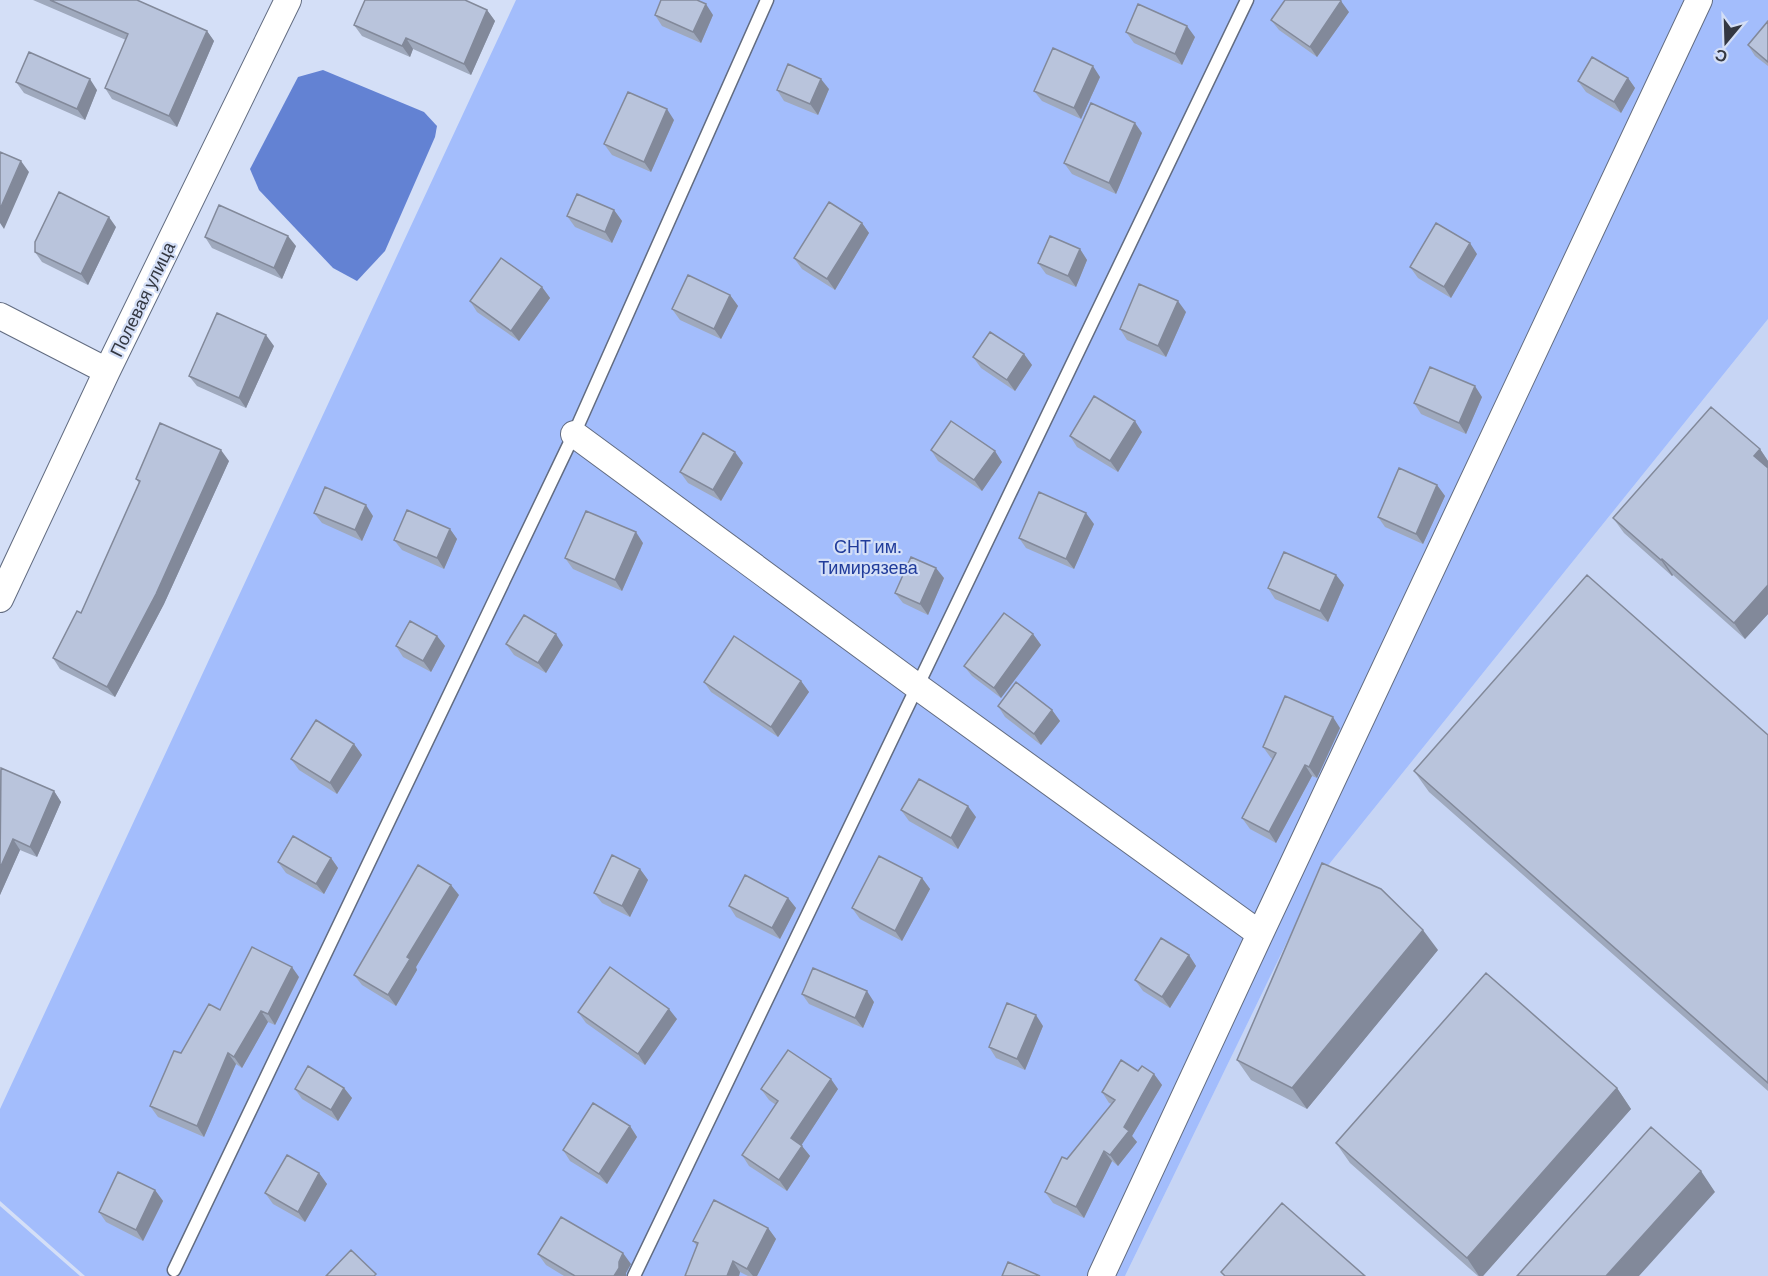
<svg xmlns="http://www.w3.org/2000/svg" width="1768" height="1276" font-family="Barlow,sans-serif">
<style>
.built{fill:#c7d5f4}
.green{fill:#a3bdfc}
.water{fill:#6382d3}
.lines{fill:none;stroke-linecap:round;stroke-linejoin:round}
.lane-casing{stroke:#626c81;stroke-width:15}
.street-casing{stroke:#626c81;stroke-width:28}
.lane{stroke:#fff;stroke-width:12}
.street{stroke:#fff;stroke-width:26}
.wall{fill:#9fa9bd}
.shaded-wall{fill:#82899a}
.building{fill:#b9c4dc;stroke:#82899a;stroke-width:1.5}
.labels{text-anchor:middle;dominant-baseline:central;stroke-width:4.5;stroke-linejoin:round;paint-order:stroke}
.street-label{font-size:18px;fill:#343842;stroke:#d4dff7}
.park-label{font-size:18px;fill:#213c9b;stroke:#d4dff7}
</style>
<rect width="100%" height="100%" fill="#d4dff7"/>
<path class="built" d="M1768,319v957h-643l193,-398z"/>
<path class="green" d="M516,0h1252v319l-450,559 -193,398h-1040l-85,-75v-92z
M0,1206l80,70h-80z"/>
<path class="water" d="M323,70l101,42 13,14 -2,11 -50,114 -28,30 -24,-13 -74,-78 -9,-21 48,-92z"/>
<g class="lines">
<defs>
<path id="lane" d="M174,1270l400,-836 193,-434
M634,1276l613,-1276"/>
<path id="street" d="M0,316l107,55
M574,434l344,253 342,247
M0,599l107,-228 181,-371
M1101,1276l159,-342 439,-934"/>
</defs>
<use href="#lane" class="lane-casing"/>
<use href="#street" class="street-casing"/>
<use href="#lane" class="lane"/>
<use href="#street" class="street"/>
</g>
<path class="wall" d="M33,0h104l70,31 7,10 -37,86 -65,-28 -7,-11 21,-48z
M487,10l8,11 -24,54 -58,-26 -3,8 -48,-21 -8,-11z
M1349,12l-32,45 -38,-27 -8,-10z
M655,15h58l-12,28 -39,-17z
M1768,21v45l-13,-10 -7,-11z
M1126,32l69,5 -13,28 -48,-22z
M1100,77l-19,42 -39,-18 -8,-10z
M1628,78l7,10 -14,25 -35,-21 -8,-11z
M16,82l81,8 -12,30 -61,-27z
M829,89l-11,26 -34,-14 -7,-11z
M674,120l-23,52 -39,-17 -8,-11z
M1142,133l-26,61 -44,-20 -8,-11z
M614,210l8,11 -10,22 -37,-16 -8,-11z
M862,223l7,10 -34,57 -33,-21 -8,-11z
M116,227l-28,58 -46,-23 -7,-10z
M205,237l91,9 -14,33 -70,-31z
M1080,249l7,11 -11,27 -30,-13 -8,-11z
M1477,254l-26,44 -33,-20 -8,-11z
M542,287l8,11 -31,43 -42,-29 -7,-11z
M730,295l8,11 -17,33 -41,-19 -8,-11z
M1186,312l-20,45 -39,-17 -7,-11z
M274,346l-28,62 -49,-22 -8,-10z
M1024,354l8,11 -17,26 -34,-23 -8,-11z
M1482,397l-16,37 -45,-20 -7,-11z
M1142,432l-24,40 -41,-25 -7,-11z
M1760,449l8,12v153l-23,25 -72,-64 -1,1 -48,-43 -11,-15z
M931,450l71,12 -20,29 -44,-30z
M229,461l-65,143 -49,93 -55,-28 -7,-11 28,-45 58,-130 -3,-4z
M743,463l-22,38 -33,-18 -8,-11z
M1437,485l8,11 -22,48 -38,-17 -7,-10z
M314,513l59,3 -11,25 -40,-18z
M1094,524l-20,45 -48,-21 -7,-10z
M450,529l7,10 -13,30 -42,-19 -8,-10z
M643,543l-21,48 -49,-22 -8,-11z
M1336,575l8,10 -16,37 -53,-23 -7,-11z
M944,578l-16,37 -25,-12 -8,-10z
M1033,634l8,11 -40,53 -29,-22 -8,-10z
M437,636l8,10 -14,26 -28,-15 -7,-11z
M506,644l57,1 -17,28 -32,-18z
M801,681l8,11 -31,45 -67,-45 -7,-10z
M998,706l54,4 8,11 -19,24 -36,-28z
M1340,728l-23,50 -5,-2 -36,67 -26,-14 -8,-11 31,-59 -2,-1 -8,-11z
M1768,735v356l-339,-299 -15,-21z
M354,744l8,11 -25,39 -38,-24 -8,-11z
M0,770l54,21 7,11 -24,55 -17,-7 -20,45z
M901,810l75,7 -18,32 -49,-28z
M331,858l7,10 -14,26 -38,-21 -8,-11z
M640,869l8,11 -18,37 -28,-14 -8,-10z
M922,878l8,11 -28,52 -42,-22 -8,-11z
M459,895l-43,72 1,3 -21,36 -34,-21 -8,-10z
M788,898l8,10 -16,31 -44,-22 -7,-11z
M1438,950l-131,159 -56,-29 -14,-20z
M1189,955l7,11 -26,42 -27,-17 -8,-11z
M299,977l-24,48 -7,-3 -26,46 -6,-4 -32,73 -46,-20 -8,-11 31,-53 39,-43z
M802,994l72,8 -11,26 -54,-24z
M578,1012l99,7 -32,46 -59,-42z
M1043,1026l-18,44 -29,-12 -7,-11z
M1138,1071l16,3 8,11 -30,51 5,6 -19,24 -6,-5 -28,57 -31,-15 -8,-11 22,-33 45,-55 -3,-1 -7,-11z
M344,1088l8,10 -14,23 -36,-22 -7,-10z
M1617,1088l14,21 -148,167h-5l-128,-113 -14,-20z
M761,1089h77l-37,56 9,11 -23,35 -38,-25 -7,-11 34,-50 -7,-5z
M630,1126l7,11 -30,47 -37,-23 -7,-11z
M319,1173l8,11 -22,38 -32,-18 -8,-11z
M155,1190l8,11 -20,40 -37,-19 -7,-10z
M768,1228l8,11 -19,37h-9l-8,-4 -1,4h-54l12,-30 -4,-5z
M538,1254l93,10 -5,9v3h-62l-18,-11z"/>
<path class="shaded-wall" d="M1341,1l8,11 -32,45 -7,-10z
M706,4l7,11 -12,28 -8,-11z
M487,10l8,11 -24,54 -7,-11z
M1187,26l8,11 -13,28 -7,-11z
M207,31l7,10 -37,86 -8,-11z
M406,38l7,11 -3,8 -8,-11z
M1093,66l7,11 -19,42 -7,-11z
M1628,78l7,10 -14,25 -7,-11z
M90,79l7,11 -12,30 -8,-11z
M821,79l8,10 -11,26 -8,-11z
M667,109l7,11 -23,52 -7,-10z
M1135,123l7,10 -26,61 -7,-11z
M21,161l8,11 -25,57 -4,-6v-14z
M614,210l8,11 -10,22 -7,-11z
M109,217l7,10 -28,58 -7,-11z
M862,223l7,10 -34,57 -8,-11z
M288,236l8,10 -14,33 -8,-11z
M1470,243l7,11 -26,44 -7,-11z
M1080,249l7,11 -11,27 -8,-11z
M542,287l8,11 -31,43 -8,-10z
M730,295l8,11 -17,33 -7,-10z
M1178,301l8,11 -20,45 -8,-11z
M266,335l8,11 -28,62 -7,-10z
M1024,354l8,11 -17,26 -8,-11z
M1475,386l7,11 -16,37 -7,-11z
M1135,421l7,11 -24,40 -8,-11z
M1760,449l8,12v7l-14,-12z
M221,450l8,11 -65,143 -49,93 -8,-10z
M995,451l7,11 -20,29 -8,-11z
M735,452l8,11 -22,38 -8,-11z
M1437,485l8,11 -22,48 -7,-10z
M366,505l7,11 -11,25 -7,-11z
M1086,513l8,11 -20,45 -8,-10z
M450,529l7,10 -13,30 -7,-11z
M636,532l7,11 -21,48 -7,-11z
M1662,559l11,16 -1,1 -11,-16z
M936,568l8,10 -16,37 -8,-11z
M1336,575l8,10 -16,37 -8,-11z
M1768,585v29l-23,25 -11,-16z
M556,634l7,11 -17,28 -8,-10z
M1033,634l8,11 -40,53 -7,-10z
M437,636l8,10 -14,26 -8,-11z
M801,681l8,11 -31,45 -7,-10z
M1052,710l8,11 -19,24 -7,-11z
M1333,717l7,11 -23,50 -8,-11z
M354,744l8,11 -25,39 -7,-11z
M1305,765l7,11 -36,67 -7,-11z
M54,791l7,11 -24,55 -7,-10z
M968,806l8,11 -18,32 -7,-11z
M13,839l7,11 -20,45v-27z
M331,858l7,10 -14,26 -8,-10z
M640,869l8,11 -18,37 -8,-11z
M922,878l8,11 -28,52 -7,-10z
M451,885l8,10 -43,72 1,3 -21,36 -8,-11 19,-38z
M788,898l8,10 -16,31 -8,-11z
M1423,930l15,20 -131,159 -15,-21z
M1189,955l7,11 -26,42 -8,-11z
M292,967l7,10 -24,48 -7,-11z
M867,991l7,11 -11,26 -8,-10z
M669,1009l8,10 -32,46 -7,-11z
M261,1011l7,11 -26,46 -8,-11z
M1036,1015l7,11 -18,44 -8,-11z
M228,1053l8,11 -32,73 -7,-11z
M1154,1074l8,11 -30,51 5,6 -19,24 -8,-11 14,-28z
M831,1079l7,10 -39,60 -8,-11z
M344,1088l8,10 -14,23 -7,-11z
M1617,1088l14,21 -148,167h-4l-12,-18z
M630,1126l7,11 -30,47 -8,-10z
M802,1146l8,10 -23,35 -8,-11z
M1104,1151l8,10 -28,57 -8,-11z
M1701,1171l14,21 -76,84h-33z
M319,1173l8,11 -22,38 -7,-10z
M155,1190l8,11 -20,40 -7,-11z
M768,1228l8,11 -19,37h-4l-6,-7z
M623,1253l8,11 -5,9v3h-12z
M733,1261l7,11 -1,4h-12z"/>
<path class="building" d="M50,0h87l70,31 -38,85 -64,-28 23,-54z
M365,0h100l22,10 -23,54 -58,-26 -4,8 -48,-21z
M661,0h36l9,4 -13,28 -38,-17z
M1285,0h55l1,1 -31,46 -39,-27z
M1138,4l49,22 -12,28 -49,-22z
M1768,21v41l-20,-17z
M1053,48l40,18 -19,42 -40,-17z
M29,52l61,27 -13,30 -61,-27z
M1592,57l36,21 -14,24 -36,-21z
M788,64l33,15 -11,25 -33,-14z
M628,92l39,17 -23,53 -40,-18z
M1091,103l44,20 -26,60 -45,-20z
M0,152l21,9 -21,48z
M59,192l50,25 -28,57 -46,-22v-10z
M577,194l37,16 -9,22 -38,-16z
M829,202l33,21 -35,56 -33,-21z
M219,205l69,31 -14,32 -69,-31z
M1436,223l34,20 -26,44 -34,-20z
M1050,236l30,13 -12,27 -30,-13z
M501,258l41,29 -31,44 -41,-30z
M688,275l42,20 -16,34 -42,-20z
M1139,284l39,17 -20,45 -38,-17z
M217,313l49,22 -27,63 -50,-22z
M990,332l34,22 -17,26 -34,-23z
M1430,367l45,19 -16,37 -45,-20z
M1094,396l41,25 -25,40 -40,-25z
M1711,407l49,42 -6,7 14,12v117l-34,38 -72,-64 -1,1 -48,-42z
M951,421l44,30 -21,29 -43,-30z
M160,423l61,27 -65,144 -49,93 -54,-29 24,-47 4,2 59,-132 -4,-2z
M703,433l32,19 -22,38 -33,-18z
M1399,468l38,17 -21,49 -38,-17z
M325,487l41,18 -11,25 -41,-17z
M1039,492l47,21 -20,46 -47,-21z
M407,510l43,19 -13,29 -43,-18z
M586,511l50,21 -21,48 -50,-22z
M1284,552l52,23 -16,36 -52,-23z
M911,557l25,11 -16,36 -25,-11z
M1587,575l181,160v348l-354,-312z
M1004,613l29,21 -39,54 -30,-22z
M524,615l32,19 -18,29 -32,-19z
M410,621l27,15 -14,25 -27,-15z
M734,636l67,45 -30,46 -67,-45z
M1016,682l36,28 -18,24 -36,-28z
M1285,696l48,21 -24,50 -4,-2 -36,67 -27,-14 34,-65 -13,-6z
M316,720l38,24 -24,39 -39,-24z
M1,768l53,23 -24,56 -17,-8 -13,29z
M919,779l49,27 -17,32 -50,-28z
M293,836l38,22 -15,26 -38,-22z
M612,855l28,14 -18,37 -28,-13z
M879,856l43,22 -27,53 -43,-23z
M1322,863l59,26 42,41 -131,158 -55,-28z
M418,865l33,20 -44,72 3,2 -22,36 -34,-20z
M745,875l43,23 -16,30 -43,-22z
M1161,938l28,17 -27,42 -27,-17z
M252,947l40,20 -24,47 -7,-3 -27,46 -6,-4 -31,73 -47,-20 24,-55 7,2 28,-49 11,6z
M610,967l59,42 -31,45 -60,-42z
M813,968l54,23 -12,27 -53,-24z
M1486,973l131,115 -150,170 -131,-115z
M1007,1003l29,12 -19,44 -28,-12z
M788,1050l43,29 -40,59 11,8 -23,34 -37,-25 36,-54 -17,-12z
M1121,1060l17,11 4,-5 12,8 -30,53 5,4 -19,24 -6,-4 -28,56 -31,-15 17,-35 5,2 48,-59 -13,-8z
M308,1066l36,22 -13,22 -36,-21z
M593,1103l37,23 -31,48 -36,-24z
M1651,1127l50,44 -95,105h-89z
M287,1155l32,18 -21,39 -33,-19z
M118,1172l37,18 -19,40 -37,-18z
M714,1200l54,28 -21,41 -14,-8 -6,15h-42l13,-33 -5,-2z
M1282,1203l83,73h-140l-4,-4z
M561,1217l62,36 -4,9v6l-5,8h-39l-37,-22z
M351,1250l25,24 -2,2h-48z
M1008,1262l32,14h-38z"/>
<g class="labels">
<g class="street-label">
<text transform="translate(142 299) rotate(-64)">Полевая улица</text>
</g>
<g class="park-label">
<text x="868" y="546">СНТ им.<tspan x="868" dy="21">Тимирязева</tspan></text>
</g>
</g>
<g transform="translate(1726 42) rotate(199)" stroke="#d4dff7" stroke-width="4.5" paint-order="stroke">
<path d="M0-4.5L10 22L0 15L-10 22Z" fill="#343842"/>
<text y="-9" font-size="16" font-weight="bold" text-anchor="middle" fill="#343842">С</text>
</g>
</svg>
